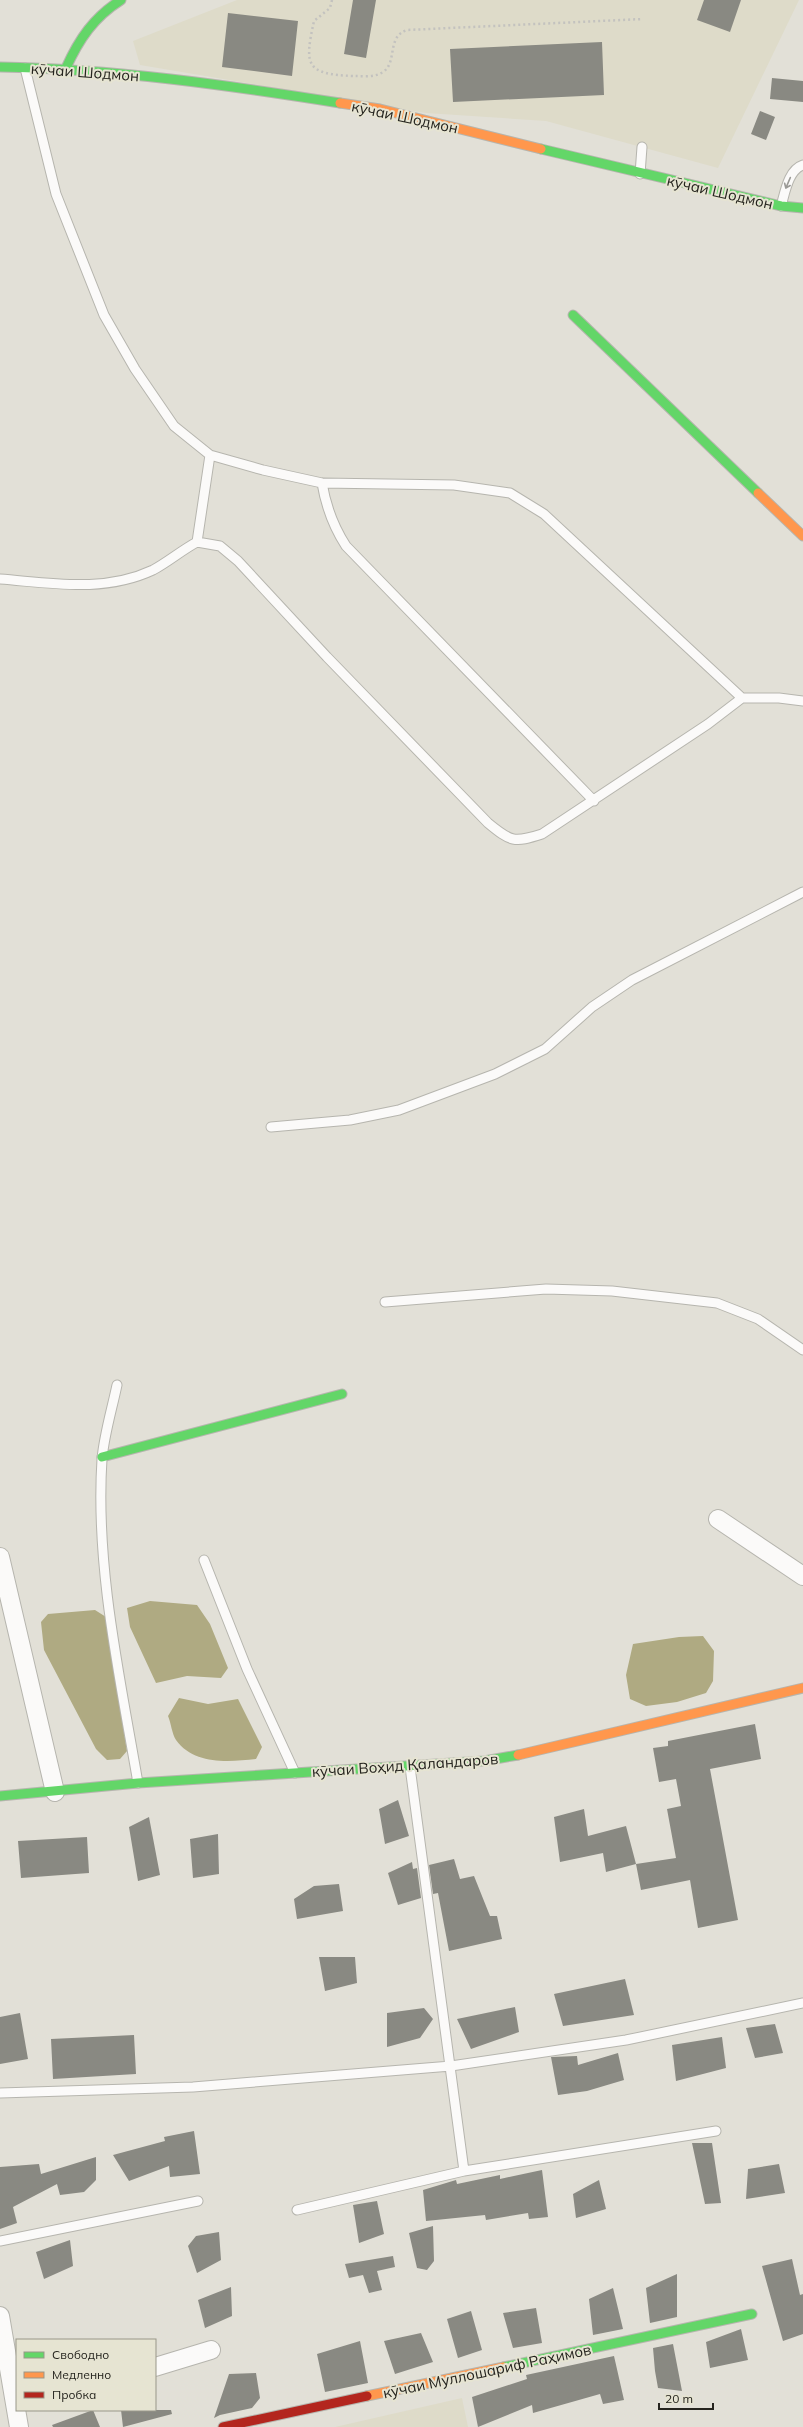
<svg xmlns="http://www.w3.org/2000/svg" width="803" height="2427" font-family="Mulish,sans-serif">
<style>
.built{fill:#dedbc9}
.water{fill:#afaa82}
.building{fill:#898982}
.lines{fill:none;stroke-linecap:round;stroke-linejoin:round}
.lane-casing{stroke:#b6b5ae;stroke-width:11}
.street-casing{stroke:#b6b5ae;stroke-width:20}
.fast-casing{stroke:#b6b5ae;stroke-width:11}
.slow-casing{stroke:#b6b5ae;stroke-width:11}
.jam-casing{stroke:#b6b5ae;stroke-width:11}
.path{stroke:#c3c2bf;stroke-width:2.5;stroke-dasharray:2 3;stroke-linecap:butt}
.lane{stroke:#fbfaf9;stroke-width:9}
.street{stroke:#fbfaf9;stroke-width:18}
.fast{stroke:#63d668;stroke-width:9}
.slow{stroke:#ff974d;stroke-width:9}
.jam{stroke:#b3261e;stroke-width:9}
.oneway{stroke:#9b9a96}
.labels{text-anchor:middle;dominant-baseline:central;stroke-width:4;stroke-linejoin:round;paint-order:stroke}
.street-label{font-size:15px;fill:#25241e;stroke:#e6e4d2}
</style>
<rect width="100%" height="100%" fill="#e2e0d7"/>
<path class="built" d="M237,0h562l-81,168 -172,-47 -120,-8 -286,-48 -7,-24z
M462,2398l6,29h-133z"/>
<path class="water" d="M150,1601l47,4 13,19 18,44 -7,10 -34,-2 -31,7 -26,-56 -3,-19z
M95,1610l11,7 21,134 -7,8 -13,1 -11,-11 -52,-99 -3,-28 7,-8z
M703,1636l11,15 -1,30 -7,12 -29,9 -31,4 -16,-7 -4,-24 7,-31 46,-7z
M179,1698l29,6 30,-5 24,48 -6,12c-28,3 -62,6 -80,-19 -4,-6 -5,-17 -8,-24z"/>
<path class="building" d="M353,0h23l-10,58 -22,-4z
M704,0h37l-11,32 -33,-12z
M228,13l70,8 -6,55 -70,-9z
M602,42l2,53 -151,7 -3,-53z
M772,78l31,3v21l-33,-3z
M760,111l15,6 -9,23 -15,-6z
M755,1724l6,35 -51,10 28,151 -40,8 -8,-48 -49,10 -5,-26 40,-6 -9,-49 14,-3 -5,-27 -17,3 -6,-34 15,-2v-5z
M398,1800l11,36 -24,8 -6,-35z
M584,1809l4,27 38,-10 10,38 -30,8 -3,-19 -43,9 -6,-45z
M149,1817l11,58 -22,6 -9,-54z
M218,1834l1,40 -26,4 -3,-39z
M87,1837l2,36 -68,5 -3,-37z
M454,1859l6,20 14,-3 16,40h7l5,23 -53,12 -11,-58 -5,1 -4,-29z
M412,1862l1,7 4,-1 4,30 -23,7 -10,-32z
M339,1884l4,27 -46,8 -3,-20 20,-13z
M319,1957h36l2,26 -32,8z
M625,1979l9,36 -71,11 -9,-32z
M515,2007l4,25 -48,17 -14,-30z
M424,2008l9,11 -13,19 -33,9v-34z
M20,2013l8,46 -28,5v-47z
M775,2024l8,29 -28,5 -9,-30z
M134,2035l2,39 -83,5 -2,-40z
M722,2037l4,31 -50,13 -4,-36z
M618,2053l6,27 -37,11 -29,4 -7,-38 26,-1 1,9z
M194,2131l6,43 -30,3 -1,-11 -40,15 -16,-26 52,-14 -1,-4z
M692,2143h20l9,60 -16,1z
M96,2157v23l-12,12 -24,3 -3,-11 -44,23 4,16 -17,6v-62l39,-3 2,10z
M779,2164l6,29 -39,6 2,-30z
M542,2170l6,47 -19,2 -1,-6 -42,7 -1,-5 -59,6 -3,-31 33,-10 1,4 43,-9v4z
M599,2180l7,29 -30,9 -3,-24z
M377,2201l7,33 -25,9 -6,-38z
M433,2226l1,35 -7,9 -10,-2 -8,-35z
M219,2232l2,28 -24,13 -9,-27 8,-10z
M70,2240l3,26 -29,13 -8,-27z
M393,2256l2,11 -18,4 5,19 -13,3 -6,-18 -14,3 -4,-14z
M792,2259l8,36 3,-1v40l-20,7 -21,-75z
M677,2274v43l-27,6 -4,-35z
M231,2287l1,29 -27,12 -7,-28z
M613,2288l10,41 -30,6 -4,-36z
M536,2308l6,35 -29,5 -10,-35z
M471,2311l11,39 -24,8 -11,-39z
M741,2329l7,31 -38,8 -4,-26z
M421,2333l12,29 -38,12 -11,-33z
M360,2341l8,42 -43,9 -8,-38z
M673,2344l9,47 -24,-3 -3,-17 -2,-23z
M614,2356l10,44 -21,4 -3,-10 -67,19 -1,-8 -54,22 -6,-30 55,-18 -1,-4z
M256,2373l4,25 -8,10 -32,7 -6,3 15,-44z
M93,2410l7,17h-47l-1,-2z
M121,2410h50l1,4 -49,13z"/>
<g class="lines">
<defs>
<path id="lane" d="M25,68l31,126 48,121 31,54 39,57 36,29 53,15 59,13 132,2 56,8 34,21 198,184
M640,174l2,-27
M781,206c4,-13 7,-36 22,-41
M322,483c4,24 11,43 24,63l248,255
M197,542l13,-87
M0,579c52,4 104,14 153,-9 15,-8 29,-20 44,-28l23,4 18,15 89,96 161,166c23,19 26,20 54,11l166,-110 34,-26h37l24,3
M271,1127l79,-7 49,-10 96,-36 50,-25 47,-42 40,-27 171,-88
M385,1302l161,-13 66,2 105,12 41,16 45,31
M117,1385c-5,24 -13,50 -15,74 -7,107 18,219 36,324
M204,1560l43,109 48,104
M410,1767l54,404
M0,2093l193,-6 258,-21 175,-26 177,-37
M297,2210l167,-39 252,-40
M0,2241l198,-40"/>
<path id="street" d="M718,1519l85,57
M0,1557l55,235
M0,2316l19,111
M155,2367l56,-17"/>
<path id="fast" d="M0,67c114,2 227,18 340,36
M66,68c13,-29 28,-51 55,-68
M541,149l240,57 22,2
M573,315l185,178
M102,1457l240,-63
M0,1796l138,-13 346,-22 34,-6
M504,2367l248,-53"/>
<path id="slow" d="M340,103l40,6 161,40
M758,493l45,43
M518,1755l285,-67
M367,2396l137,-29"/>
<path id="jam" d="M223,2427l144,-31"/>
</defs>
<use href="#lane" class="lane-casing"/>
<use href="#street" class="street-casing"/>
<use href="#fast" class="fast-casing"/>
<use href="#slow" class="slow-casing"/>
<use href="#jam" class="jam-casing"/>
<path class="path" d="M332,0l-2,8 -16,13c-10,45 -8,53 39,55 9,0 21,2 30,-4 15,-10 3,-35 24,-42l236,-11"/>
<use href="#lane" class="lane"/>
<use href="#street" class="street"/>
<use href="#fast" class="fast"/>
<use href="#slow" class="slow"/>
<use href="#jam" class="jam"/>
</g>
<defs><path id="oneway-shaft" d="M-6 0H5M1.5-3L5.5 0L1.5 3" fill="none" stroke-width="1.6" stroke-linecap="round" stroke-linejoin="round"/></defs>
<use class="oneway" href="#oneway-shaft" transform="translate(788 183) rotate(113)"/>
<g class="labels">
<g class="street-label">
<text transform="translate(85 72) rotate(4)">кӯчаи Шодмон</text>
<text transform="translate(405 117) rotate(12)">кӯчаи Шодмон</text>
<text transform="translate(720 192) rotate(13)">кӯчаи Шодмон</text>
<text transform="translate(405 1765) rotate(-4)">кӯчаи Воҳид Қаландаров</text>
<text transform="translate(487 2371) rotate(-12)">кӯчаи Муллошариф Раҳимов</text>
</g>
</g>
<rect x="16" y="2339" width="140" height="72" fill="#e6e4d2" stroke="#99978a"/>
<rect x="24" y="2352" width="20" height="6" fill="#63d668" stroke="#99978a"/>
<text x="52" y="2359" font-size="12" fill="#25241e">Свободно</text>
<rect x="24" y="2372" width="20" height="6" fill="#ff974d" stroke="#99978a"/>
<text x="52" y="2379" font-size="12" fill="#25241e">Медленно</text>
<rect x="24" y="2392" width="20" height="6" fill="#b3261e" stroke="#99978a"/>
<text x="52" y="2399" font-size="12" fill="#25241e">Пробка</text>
<path d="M659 2403v6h54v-6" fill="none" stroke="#25241e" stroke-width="2"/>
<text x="665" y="2403" font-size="12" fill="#25241e" stroke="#e6e4d2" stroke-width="3" paint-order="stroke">20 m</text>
</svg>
